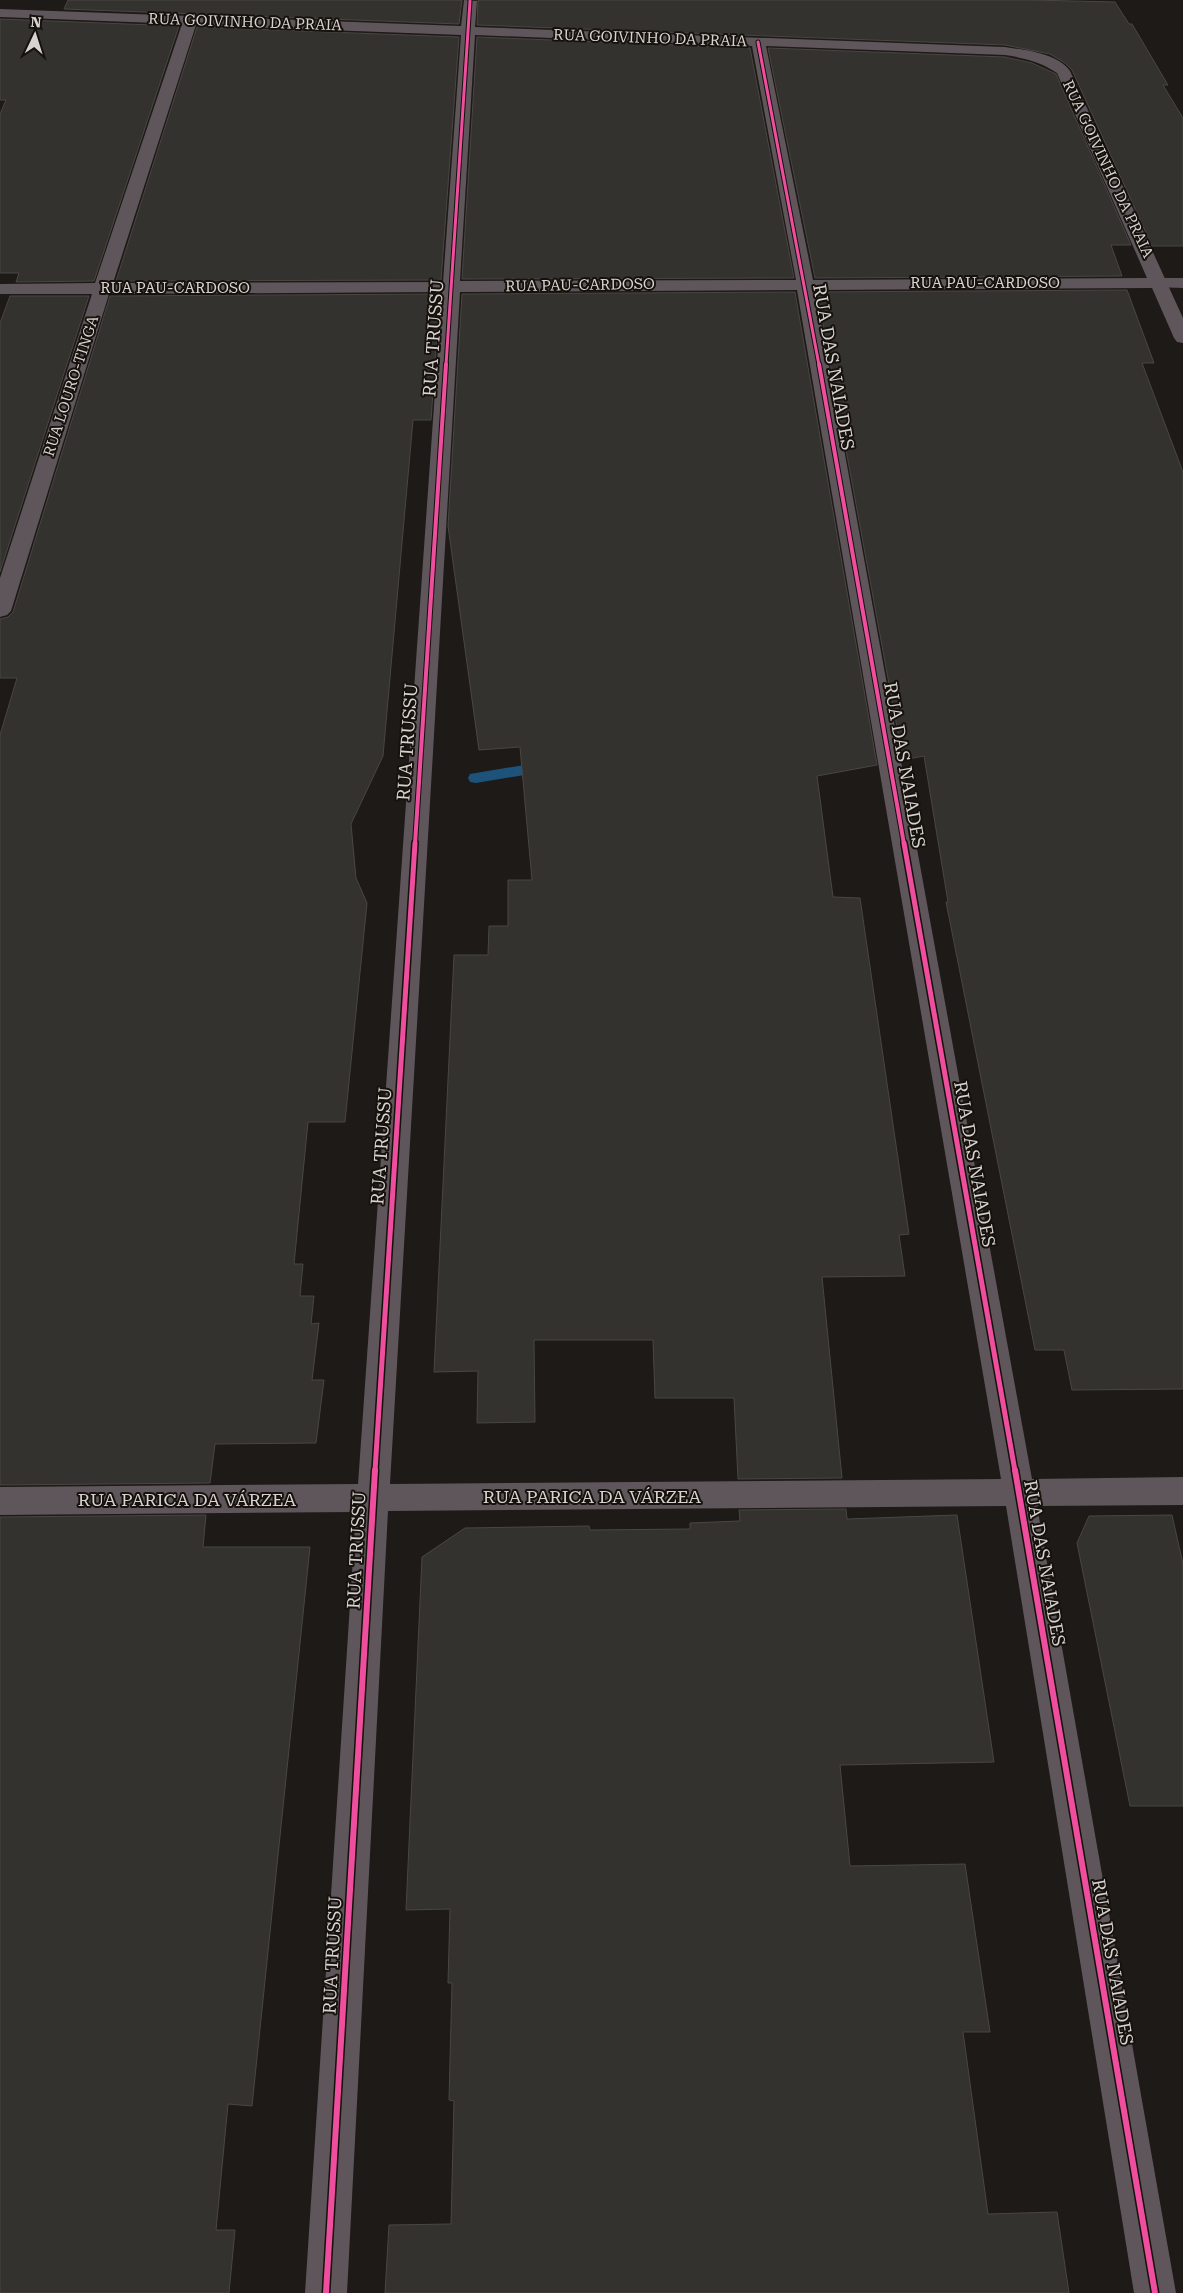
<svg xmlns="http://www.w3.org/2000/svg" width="1183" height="2293" font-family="'Roboto Serif',serif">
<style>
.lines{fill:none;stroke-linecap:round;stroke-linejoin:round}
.stream{fill:#1d537a;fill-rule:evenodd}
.building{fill:#34322f;stroke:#494644}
.service{fill:#5e565a;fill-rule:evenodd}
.minor{fill:#5e565a;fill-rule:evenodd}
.cycleway-far3-casing{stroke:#16110c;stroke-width:5}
.cycleway-far2-casing{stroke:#16110c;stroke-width:6}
.cycleway-far1-casing{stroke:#16110c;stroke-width:8}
.cycleway-casing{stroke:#16110c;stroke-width:9}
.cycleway-far3{stroke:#ef4d9e;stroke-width:3}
.cycleway-far2{stroke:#ef4d9e;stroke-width:4}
.cycleway-far1{stroke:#ef4d9e;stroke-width:5}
.cycleway{stroke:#ef4d9e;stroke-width:6}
.labels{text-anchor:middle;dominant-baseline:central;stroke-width:4;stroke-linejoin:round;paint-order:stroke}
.far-street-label{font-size:15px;fill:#d7d3d0;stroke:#16110c}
.street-label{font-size:18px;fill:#d7d3d0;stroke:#16110c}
</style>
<rect width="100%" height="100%" fill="#1d1a17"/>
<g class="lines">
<path class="stream" d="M548,761l6,1 2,4 -2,4 -78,13 -6,-1 -2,-4 2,-4z"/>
</g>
<path class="building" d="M68,0h394l-3,24 -395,-15z
M478,0h553l84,2 14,22h3l36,61h-5l20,33v128h-31l-80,-176 -7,-7 -15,-9 -45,-9 -528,-20z
M0,19l179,7 -85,255 -78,1 3,-9h-19v-159l6,-14h-6z
M197,27l262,10 -18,243 -325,1z
M477,37l273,11 44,230 -332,1z
M768,48l237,9 27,6 24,11 75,171h-20l11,31 -307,2z
M1127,290l27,73h-12l41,109v917l-111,1 -8,-40h-29l-89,-448h2l-24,-146 -21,4 -86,-468z
M795,292l82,473 -60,11 16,121 27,1 49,336 -10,1 6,41 -83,1 20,201 -104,1 -4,-81h-79l-2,-58h-119l1,82 -58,1 1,-52 -44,1 20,-417h34l1,-29h19v-46h24l-12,-133 -41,3 -31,-224 14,-232z
M440,294l-9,126h-18l-30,336 -32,68 5,54 11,25 -22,219h-37l-14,142h9l-3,32h14l-3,28 8,-1 -7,57h12l-8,63 -101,1 -5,39 -210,2v-750l17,-57h-17v-59l8,-2 5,-5 97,-316z
M10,296h79l-89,276v-249z
M846,1509l1,10 110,-4 37,247 -154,3 10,101 115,-2 25,168h-27l25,182 69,-2 12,81h-684l4,-68 62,-1 3,-123 -5,-1 3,-117h-4l2,-74 -44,1 16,-353 43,-29 124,-2 1,4 100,-1v-6l50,-2 -1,-11z
M206,1515l-3,32h107l-58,559 -24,-2 -12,126h19l-6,63h-229v-776z
M1172,1515l11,49v242h-53l-53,-263 12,-27z"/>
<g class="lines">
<path class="service" d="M1160,278h23v10l-29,-1 -3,-4 3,-4z"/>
<path class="minor" d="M464,0l13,1 -2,26 530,20c20,3 52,6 65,24l113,247v25l-6,-1 -3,-4 -22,-50 -337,2 217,1189 151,-2v28l-146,1 139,787h-42l-128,-787 -618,5 -41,782h-42l51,-781 -356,3v-28l358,-3 84,-1192 -333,2 -98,317 -4,4 -7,2v-39l92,-284h-92v-10l95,-1 87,-259 -182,-7v-8l461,17zM196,25l265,10 -18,247 -330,1zM475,35l277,11 44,234 -336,1zM766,46l239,9c19,3 36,7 52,18l90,205 -334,2zM797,290l204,1189 -611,5 70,-1192z"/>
<defs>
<path id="cycleway-far3" d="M758,42l61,323
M446,365l24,-364"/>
<path id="cycleway-far2" d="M819,364l85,480
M415,844l31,-480"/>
<path id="cycleway-far1" d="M904,843l111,628
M375,1471l40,-628"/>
<path id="cycleway" d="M1015,1470l140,823
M326,2293l49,-823"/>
</defs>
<use href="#cycleway-far3" class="cycleway-far3-casing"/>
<use href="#cycleway-far2" class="cycleway-far2-casing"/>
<use href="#cycleway-far1" class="cycleway-far1-casing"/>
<use href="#cycleway" class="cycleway-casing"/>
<use href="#cycleway-far3" class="cycleway-far3"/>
<use href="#cycleway-far2" class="cycleway-far2"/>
<use href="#cycleway-far1" class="cycleway-far1"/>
<use href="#cycleway" class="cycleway"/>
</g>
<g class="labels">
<g class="far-street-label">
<text transform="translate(245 22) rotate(2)">RUA GOIVINHO DA PRAIA</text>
<text transform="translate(650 38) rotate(2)">RUA GOIVINHO DA PRAIA</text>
<text transform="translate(1108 169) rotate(65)">RUA GOIVINHO DA PRAIA</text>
<text x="985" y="283">RUA PAU-CARDOSO</text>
<text transform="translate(580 285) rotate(-1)">RUA PAU-CARDOSO</text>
<text x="175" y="288">RUA PAU-CARDOSO</text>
<text transform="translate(71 386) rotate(-72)">RUA LOURO-TINGA</text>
</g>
<g class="street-label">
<text transform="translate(433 338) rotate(-86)">RUA TRUSSU</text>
<text transform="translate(834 367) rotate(80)">RUA DAS NAIADES</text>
<text transform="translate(407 742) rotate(-86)">RUA TRUSSU</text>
<text transform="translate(905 765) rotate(80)">RUA DAS NAIADES</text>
<text transform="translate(381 1146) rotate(-86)">RUA TRUSSU</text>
<text transform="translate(975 1164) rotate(80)">RUA DAS NAIADES</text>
<text x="592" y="1496">RUA PARICA DA VÁRZEA</text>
<text x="187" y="1499">RUA PARICA DA VÁRZEA</text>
<text transform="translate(356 1550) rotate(-87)">RUA TRUSSU</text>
<text transform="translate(1045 1563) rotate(80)">RUA DAS NAIADES</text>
<text transform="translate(332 1955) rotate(-87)">RUA TRUSSU</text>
<text transform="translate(1113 1962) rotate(80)">RUA DAS NAIADES</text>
</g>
</g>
<g transform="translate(35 35) rotate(4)" stroke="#16110c" stroke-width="4" paint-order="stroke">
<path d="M0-4L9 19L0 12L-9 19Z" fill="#d7d3d0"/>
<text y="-8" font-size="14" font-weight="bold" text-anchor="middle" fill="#d7d3d0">N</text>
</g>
</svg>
